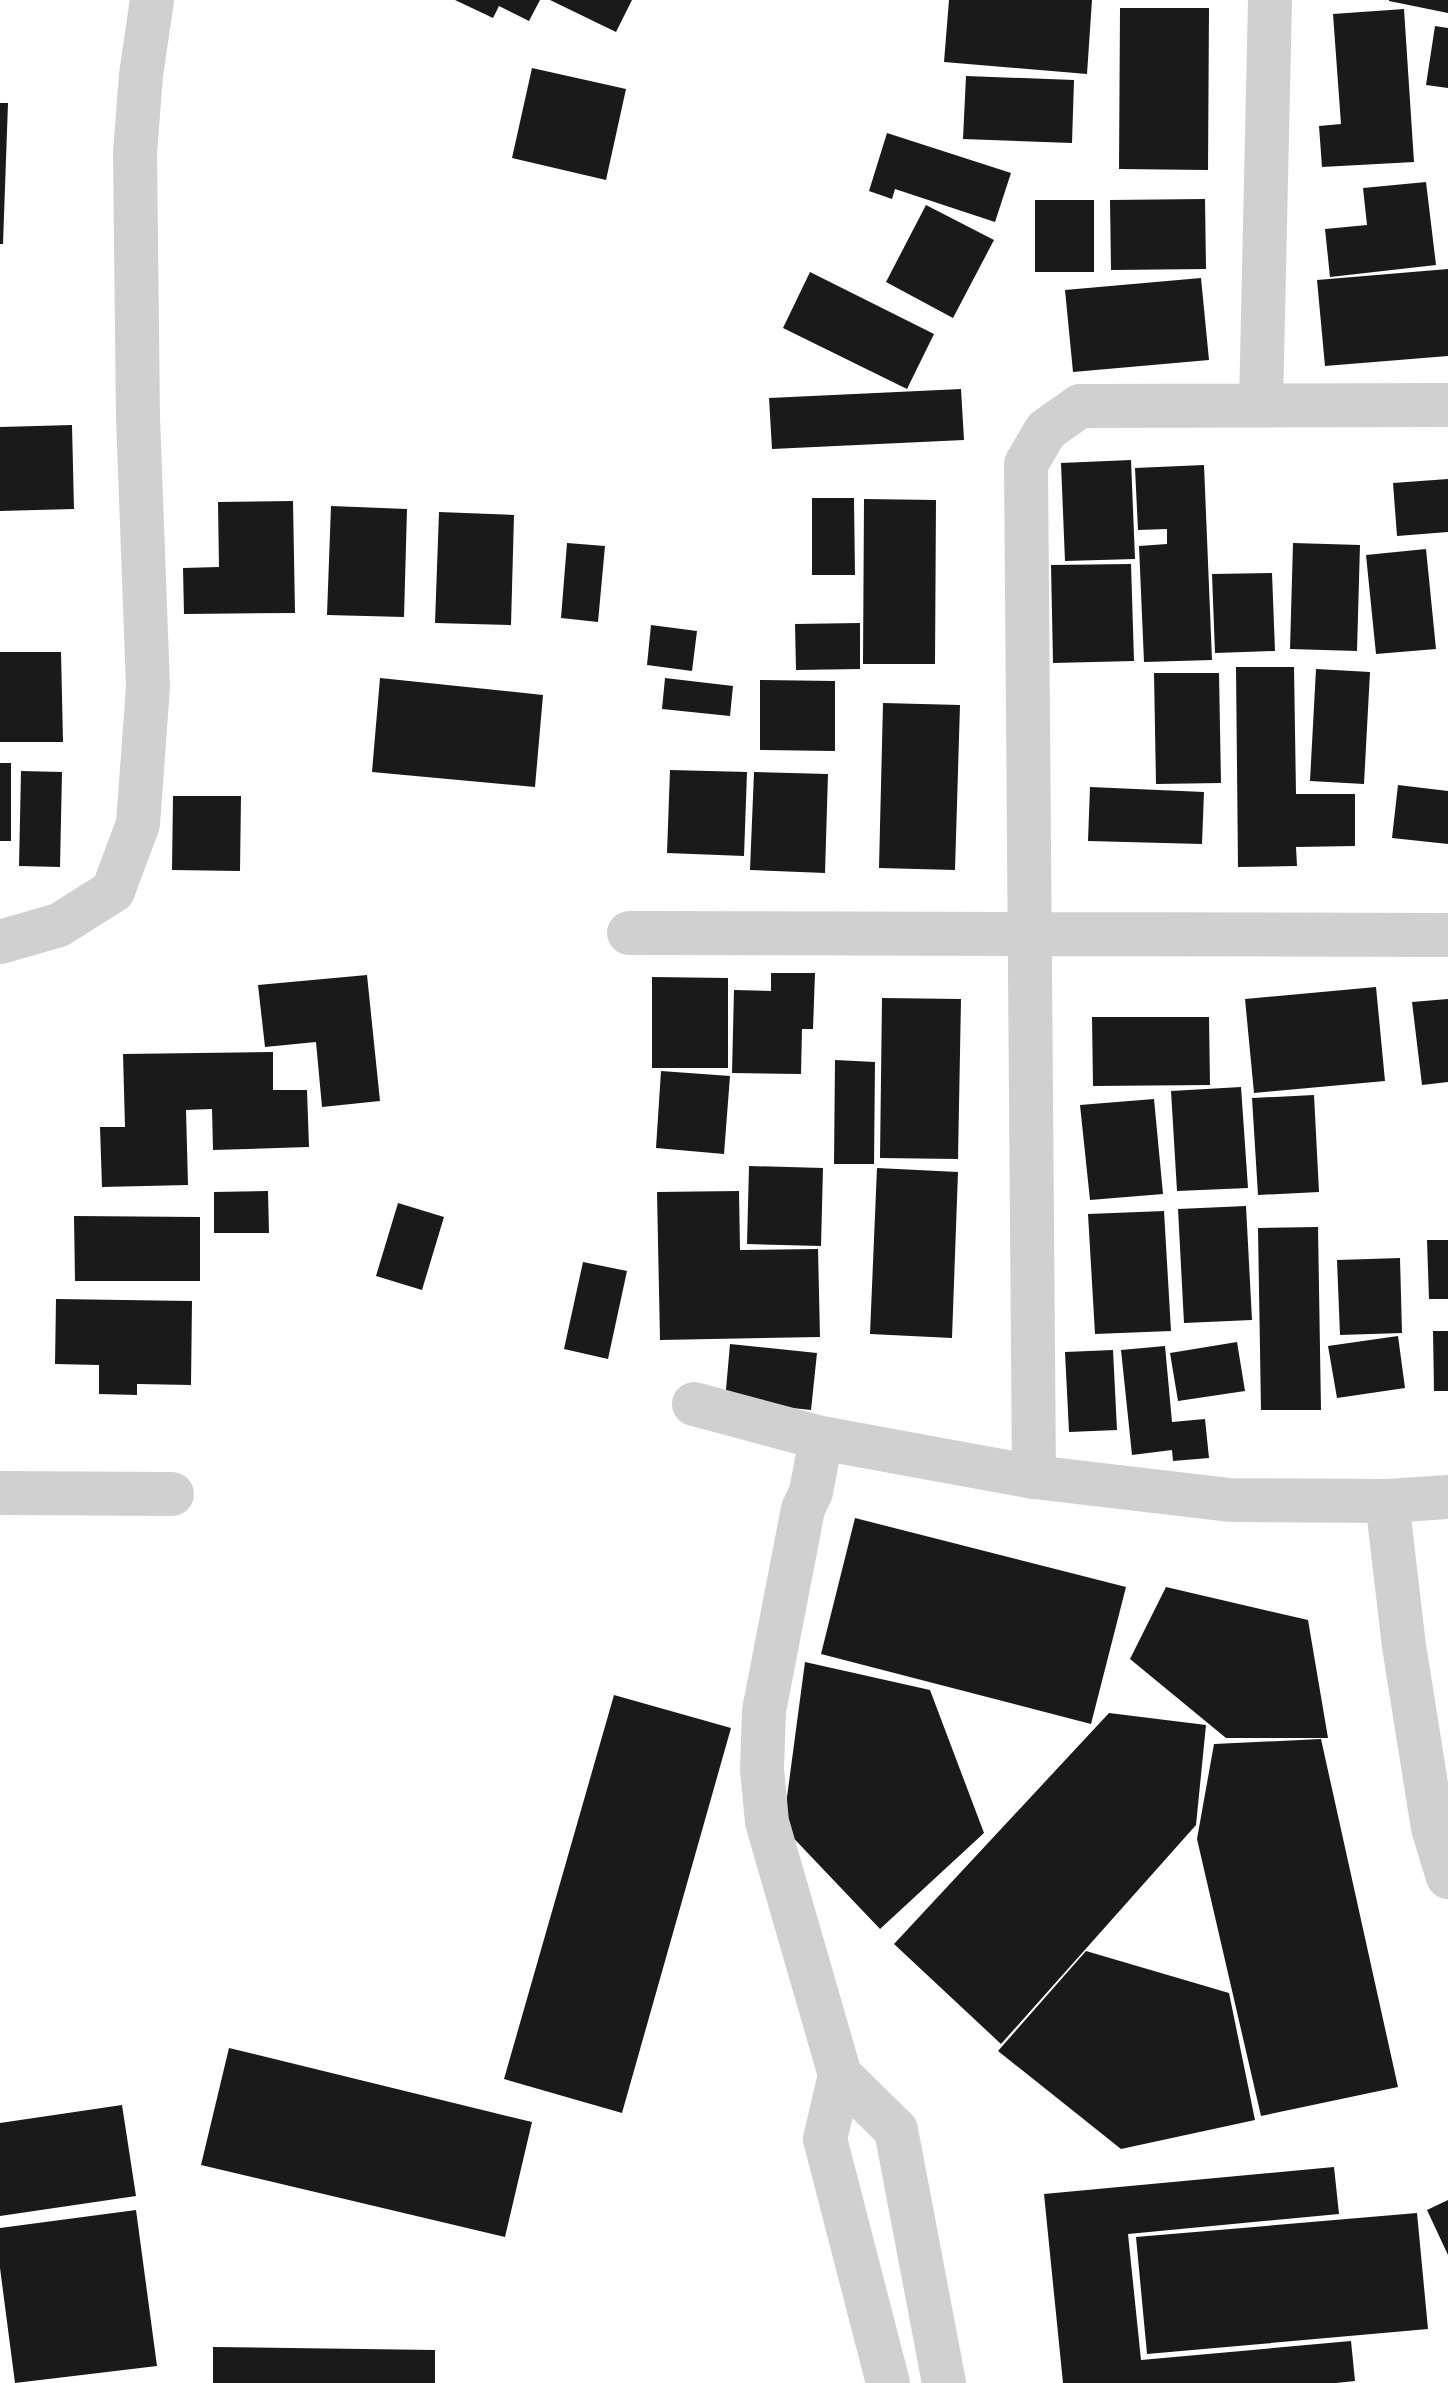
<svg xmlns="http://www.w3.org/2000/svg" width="1448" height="2383" font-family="'IBM Plex Sans',sans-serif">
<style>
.building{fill:#1a1a1a}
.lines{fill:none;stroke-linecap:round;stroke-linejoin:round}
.minor{stroke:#d0d0d0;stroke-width:44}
</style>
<rect width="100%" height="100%" fill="#fff"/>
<path class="building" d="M455,0h85l-11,21 -30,-15 -6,12z
M550,0h82l-16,32z
M949,0h143l-5,74 -143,-12z
M1389,0h59v13l-59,-12z
M1120,8h89l-1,162 -89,-1z
M1404,9l10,153 -92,5 -3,-41 22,-2 -8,-110z
M1435,26l13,2v60l-22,-3z
M532,68l94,21 -20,91 -94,-22z
M966,76l108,4 -2,63 -109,-4z
M0,103h8l-5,141h-3z
M887,133l124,40 -16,49 -100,-33 -3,10 -23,-8z
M1426,182l10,83 -106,12 -5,-48 42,-4 -4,-37z
M1205,199l1,70 -95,1 -1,-70z
M1035,200h59v72h-59z
M926,205l68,35 -41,78 -67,-36z
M1448,269v87l-123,10 -8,-86z
M810,272l124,62 -27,55 -124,-61z
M1201,278l8,82 -136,12 -8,-82z
M961,389l3,51 -192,9 -3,-51z
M72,425l2,84 -74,2v-84z
M1131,460l4,99 -70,2 -4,-98z
M1204,465l8,195 -68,2 -5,-116 28,-2v-15l-29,1 -3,-62z
M1448,479v53l-51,4 -4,-53z
M812,498h42l1,77h-43z
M864,499l72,1 -1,164h-72z
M293,501l2,112 -111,1 -1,-46 36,-1 -1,-65z
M331,506l76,3 -3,108 -77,-2z
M439,512l75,3 -3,110 -76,-2z
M567,543l38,3 -7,76 -37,-4z
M1293,543l67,2 -3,106 -67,-2z
M1426,549l10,100 -60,5 -10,-99z
M1131,564l3,97 -81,2 -2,-98z
M1272,573l3,78 -60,2 -3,-79z
M860,623v46l-64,1 -1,-46z
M651,625l46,6 -5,40 -45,-6z
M0,652h61l2,90h-63z
M1236,667h58l2,127h59v52l-59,1 1,19 -59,1z
M1316,669l54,3 -6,112 -54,-3z
M1154,673h65l2,110 -65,1z
M380,678l163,17 -8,92 -163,-15z
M665,678l68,8 -3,30 -68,-7z
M760,680l75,1v70l-75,-1z
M883,703l77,2 -5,165 -76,-2z
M0,763h11v78h-11z
M670,770l77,2 -3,84 -77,-3z
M21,771l41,1 -2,95 -41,-1z
M754,772l74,2 -3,99 -75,-3z
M1398,785l50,6v53l-56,-6z
M1090,787l114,5 -2,52 -114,-3z
M173,796h68l-1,75 -68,-1z
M771,973h44l-2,56h-11l-1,45 -69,-1 2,-83 37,1z
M367,975l13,126 -58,6 -6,-65 -51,5 -7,-62z
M652,977l76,1v90h-76z
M1376,987l9,94 -131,12 -9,-94z
M882,998l79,1 -3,160 -78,-1z
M1448,999v83l-26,3 -10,-83z
M1092,1017h117l1,68 -117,1z
M273,1052v38h34l2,57 -96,3 -1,-41 -26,1 2,75 -86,2 -2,-60h25l-2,-73z
M835,1060l40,2 -1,102h-40z
M661,1071l69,5 -6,78 -68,-6z
M1241,1087l7,101 -71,3 -6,-100z
M1314,1095l5,97 -61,3 -6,-97z
M1154,1099l9,95 -73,6 -10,-95z
M749,1166l74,2 -2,78 -74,-2z
M877,1168l81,4 -6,166 -82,-4z
M268,1191l1,42h-55v-41z
M739,1191l1,59 78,-1 2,88 -160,3 -3,-148z
M398,1203l46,14 -22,73 -46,-14z
M1246,1206l6,114 -68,3 -6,-114z
M1164,1211l7,120 -76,3 -7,-120z
M74,1216l126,1v64h-125z
M1318,1227l3,183h-60l-3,-182z
M1427,1240h21v59h-19z
M1400,1258l2,75 -62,2 -3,-75z
M583,1262l44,9 -19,88 -44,-10z
M56,1299l136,2 -1,84 -54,-1v11l-38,-1v-29l-44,-1z
M1433,1331h15v60h-14z
M1398,1336l7,52 -68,10 -9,-52z
M1237,1342l8,49 -67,10 -8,-48z
M730,1344l87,9 -6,57 -86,-9z
M1165,1346l7,76 33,-3 4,39 -36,3 -1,-11 -40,5 -11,-105z
M1113,1350l4,80 -48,2 -4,-80z
M855,1518l271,69 -35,137 -270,-70z
M1166,1587l142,33 20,118h-102l-96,-79z
M805,1662l125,28 54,143 -104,96 -97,-102z
M614,1695l117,33 -109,385 -118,-34z
M1109,1713l97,12 -10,100 -195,219 -107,-100z
M1321,1739l77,348 -137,29 -64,-277 17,-95z
M1086,1951l143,42 26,127 -134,29 -123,-98z
M229,2048l303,74 -27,115 -304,-72z
M122,2105l14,91 -136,20v-93z
M1334,2167l5,47 -211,20 13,126 210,-19 4,40 -19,2h-273l-19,-189z
M1448,2200v55l-21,-45z
M136,2210l21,156 -142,17 -15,-115v-40z
M1417,2213l11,116 -281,25 -11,-117z
M213,2347l222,3v33h-222z"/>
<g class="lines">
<path class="minor" d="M1261,406l9,-406
M629,933l819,2
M0,942l59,-17 54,-34 25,-67 10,-137 -10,-270 -3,-264 6,-78 11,-75
M694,1404l127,34 213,39 196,23 157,1 61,-4
M821,1438l-10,54 -8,17 -39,202 -2,58 5,53 73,253 56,55 48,253
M1034,1477l-8,-1013 20,-34 34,-24 368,-1
M0,1493l172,1
M1387,1501l17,145 29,182 15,49
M840,2075l-15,64 63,244"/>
</g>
</svg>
